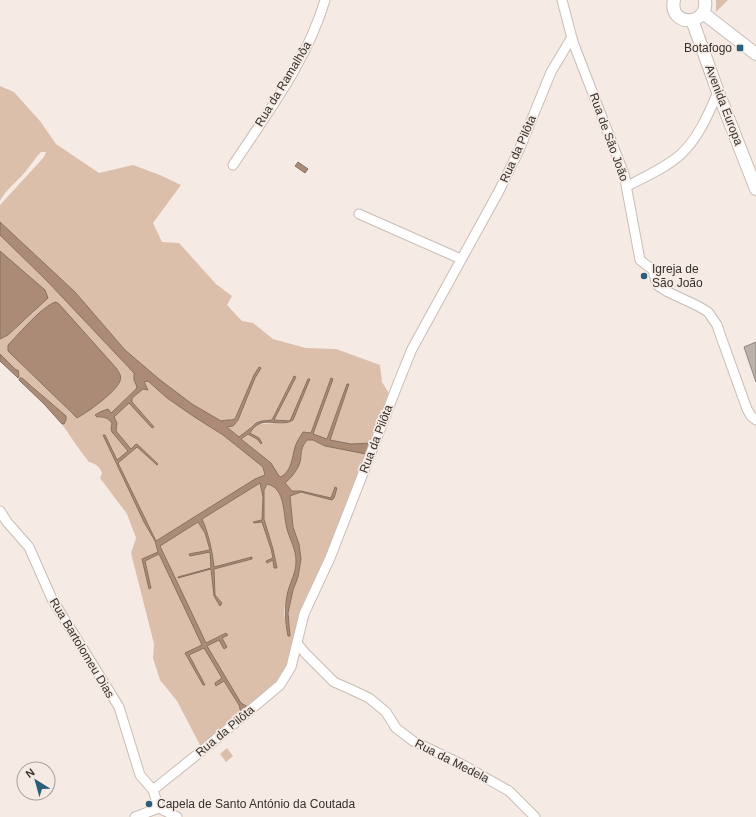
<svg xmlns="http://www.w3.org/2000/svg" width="756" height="817" font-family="Arial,sans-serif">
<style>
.green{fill:#dcbfab;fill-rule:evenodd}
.water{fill:#ab8b76;stroke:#877060;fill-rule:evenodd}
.building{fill:#bcb2ab;stroke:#8e857e}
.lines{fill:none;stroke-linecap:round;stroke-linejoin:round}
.minor-casing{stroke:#c7bdb6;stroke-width:11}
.major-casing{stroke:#c7bdb6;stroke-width:14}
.minor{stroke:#fff;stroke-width:9}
.major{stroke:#fff;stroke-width:12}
.poi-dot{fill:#2b5e7b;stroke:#f6ebe4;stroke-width:1.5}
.labels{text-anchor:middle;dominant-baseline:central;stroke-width:3.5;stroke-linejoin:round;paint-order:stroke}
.poi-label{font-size:12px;fill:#34302d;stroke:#f6ebe4;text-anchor:start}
.street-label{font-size:12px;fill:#34302d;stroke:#f6ebe4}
</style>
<rect width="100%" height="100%" fill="#f6ebe4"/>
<path class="green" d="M716,0h12l-12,12z
M0,86l14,6 26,29 16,23 43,29 34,-8 27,10 21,10 -28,38 9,19 17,1 37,41 16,12 -5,9 15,16 11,2 20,16 33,9 30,1 44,16 2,17 8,13 -18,48 -21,1 -21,-4 19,-55 -2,-1 -20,55 -14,-5 19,-56 -21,55 -8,-1c-10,13 -8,36 -22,45l-2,-1 -8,-13 -30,-24 7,-5 9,5 3,5 2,-1 -12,-10 6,-8 5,-1 29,-2 1,-3 -1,2h-16l21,-44h-2l-21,43 -10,1 -6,2 -4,4 -13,10 -12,-11h6l27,-58 -1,-1 -24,52 -5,2 -4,-2 -5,2 -29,-17 -33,-25 -34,-29 -50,-58 -75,-70v-17l44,-48 2,-5h-5c-6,6 -10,13 -16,20 -8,10 -19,17 -25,29z
M0,235l47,46 87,92v7l3,7 -1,2 -26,24 -10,3 10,5 2,2 -1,6 1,3 16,19 -11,10 -12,-26h-2l41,87 11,19 3,11 -16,7 9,29 -6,-27 14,-7 44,91 -17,9 17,31h1l-15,-30 15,-8 18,31 -6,7 8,-4 15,24 2,8 -40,34 -24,-46 -17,-21 -7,-22 1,-14 -23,-91 5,-15 -9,-24 -27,-36 2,-5c-3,-7 -6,-9 -13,-11 -10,-12 -18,-25 -27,-38h2l2,-4v-4l-36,-32 -10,-6 -1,2 -1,-2 1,-5 -19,-19v-15l8,-4 26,-23 11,-22 -45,-39zM52,303l65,66 3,11c-10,17 -27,27 -43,38l-5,-4 -64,-63v-6l31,-32z
M148,381l19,17 26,18 30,19 40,32 2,8 -10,4 -99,62 -38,-78 19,-16 20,18 -21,-21 -5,5 -16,-18 2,-8 -3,-6 15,-14 23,25 2,-1 -22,-25v-4l11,-9h5l-4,-7z
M307,440h6l12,6 41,8 -80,212 -8,15 -30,26 -7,-4 -34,-57 12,-7 8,8 -5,-9 4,-5 -20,10 -46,-97 38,-24 7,11 5,17 -20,4v2l20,-5 1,17 -33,9v1l33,-9 3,27 6,9 2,-2 -7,-8 -1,-26 38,-10v-1l-38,10c-2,-18 -5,-33 -12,-49l58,-36 3,14 -1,23 -8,2v1l8,-1 9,27 2,9 -6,3 6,-1 4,7 -4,-18 -9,-30v-29l3,-6c19,4 16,31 20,45 3,11 9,20 9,32 0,18 -11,33 -12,51 0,7 4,17 6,24l-2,-23 5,-23 5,-13 1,-33 -6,-17 -3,-31 11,-4 31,8 5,-12h-2l-4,10 -30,-7 -7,1 -7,-5 -2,-4c6,-5 11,-11 14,-18 4,-9 -1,-14 8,-25z
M227,748l6,8 -7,6 -6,-8z"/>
<path class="water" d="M298,162l10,7 -3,4 -10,-7z
M0,222l75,70 50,58 34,29 33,25 29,17c5,-2 9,0 14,-2l19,-44 5,-8 2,1 -6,10 -17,42 -5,6 -6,1 12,10 13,-10 4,-4 6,-2 10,-1 22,-44 2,1 -22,43 16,1 18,-42h2l-17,41c-10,7 -26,-2 -36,5 -3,2 -5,5 -7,8l9,5 3,5 -1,1 -4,-5 -9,-5 -7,5 30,24 8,13 2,1c11,-7 11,-19 14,-30 2,-6 5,-10 8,-15l8,1 20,-55 2,1 -20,55 14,5 20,-55h2l-19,56 21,4 21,-1 -6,11 -41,-8 -12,-6h-6c-9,11 -4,16 -8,25 -3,7 -8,13 -14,18l7,8h9l30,7 4,-11 2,1 -3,10 -2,2 -31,-8 -11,4 3,31 6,17 2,15 -3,18 -5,13 -5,23 2,23h-2c-3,-16 -4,-28 0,-45 3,-11 8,-18 8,-30 0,-12 -6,-21 -9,-32 -4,-14 -1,-41 -20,-45l-3,6v29l9,30 4,19h-3l-1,-8 -6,3 -1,-2 7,-3 -2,-9 -9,-27 -8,1 -1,-1 9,-2 1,-23 -3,-14 -58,36c7,16 10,31 12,48l38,-10v2l-38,10 1,26 7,8 -2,3 -6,-10 -3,-27 -33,9v-1l33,-9 -1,-16 -20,4 -1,-2 21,-4 -5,-17 -7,-11 -38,24 46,97 20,-10 2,2 -6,3 5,9 -3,2 -5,-9 -12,6 34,57 7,4 -7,6 -2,-8 -15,-24 -8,5 -1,-3 7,-5 -18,-30 -15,7 16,30h-2l-18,-32 17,-8 -43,-91 -14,7 6,27 -2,1 -7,-30 16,-7 -3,-11 -11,-19 -41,-87h2l12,25 11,-9 -16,-19 -1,-3 1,-6c-3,-4 -9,-7 -15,-6l-2,-2 5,-3 8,-3 3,4 25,-24 1,-2 -3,-7v-7l-87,-92 -47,-46zM148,381l19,17 26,18 30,19 40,32 2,8 -10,4 -99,62 -38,-78 19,-16 20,18 1,-1 -20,-19 -2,-1 -5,5 -15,-18 1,-8 -3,-6 15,-14 23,25 2,-1 -22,-25v-4l11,-9 5,1 -4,-8z
M0,251l45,39 3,8 -40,37 -8,4z
M56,302l3,2 58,65c2,4 5,7 3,12 -4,11 -32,31 -43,37l-69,-67v-6c11,-11 35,-40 48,-43z
M0,354l16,16h2l1,6 -1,2 -18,-17z
M20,378h2l44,38v4l-2,4h-2l-18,-20 -25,-24z"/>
<path class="building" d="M756,342v40l-12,-35z"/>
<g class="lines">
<defs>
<path id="minor" d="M562,0l11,42 51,132 16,86 13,10 4,15 11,7 30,14 10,6 9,13 3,9 27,75 4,7 5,4
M233,165c35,-53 74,-104 92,-165
M627,186c18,-9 38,-18 53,-31 18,-16 29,-42 38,-63
M359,214l102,45
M0,511l7,11 22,25 23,52 67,108 21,68 13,15
M297,643l8,10 29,29 16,7 19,9 17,14 10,16 17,13 50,24 46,26 26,26
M159,808l-6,-18 51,-41 76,-64 11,-18 13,-53 26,-56 69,-177 13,-32 87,-158 21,-43 31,-76 21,-35
M159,808l18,9
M135,817l24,-9"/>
<path id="major" d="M674,0c-6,27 35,27 31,0
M703,13l53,41
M692,20l26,72 38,97"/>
</defs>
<use href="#minor" class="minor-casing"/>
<use href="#major" class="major-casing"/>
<use href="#minor" class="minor"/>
<use href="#major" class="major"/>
</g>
<g class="poi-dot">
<rect x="736" y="44" width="8" height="8" rx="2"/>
<circle cx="644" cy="276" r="4"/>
<circle cx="149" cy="804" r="4"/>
</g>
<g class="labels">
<g class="poi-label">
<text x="732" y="48" text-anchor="end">Botafogo</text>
<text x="652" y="269">Igreja de<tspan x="652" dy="14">São João</tspan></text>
<text x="157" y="804">Capela de Santo António da Coutada</text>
</g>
<g class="street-label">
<text transform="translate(283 84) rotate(-59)">Rua da Ramalhôa</text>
<text transform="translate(724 105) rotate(69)">Avenida Europa</text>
<text transform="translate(609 137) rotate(70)">Rua de São João</text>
<text transform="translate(518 149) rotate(-66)">Rua da Pilôta</text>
<text transform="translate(376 439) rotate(-69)">Rua da Pilôta</text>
<text transform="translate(82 648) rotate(59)">Rua Bartolomeu Dias</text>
<text transform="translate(225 731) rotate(-40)">Rua da Pilôta</text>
<text transform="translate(452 761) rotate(27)">Rua da Medela</text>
</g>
</g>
<g transform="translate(36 781) rotate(323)"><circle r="19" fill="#f6ebe4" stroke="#a8a09b"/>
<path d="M0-3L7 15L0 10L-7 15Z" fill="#2b5e7b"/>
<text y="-6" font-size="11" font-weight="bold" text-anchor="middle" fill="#34302d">N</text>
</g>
</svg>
